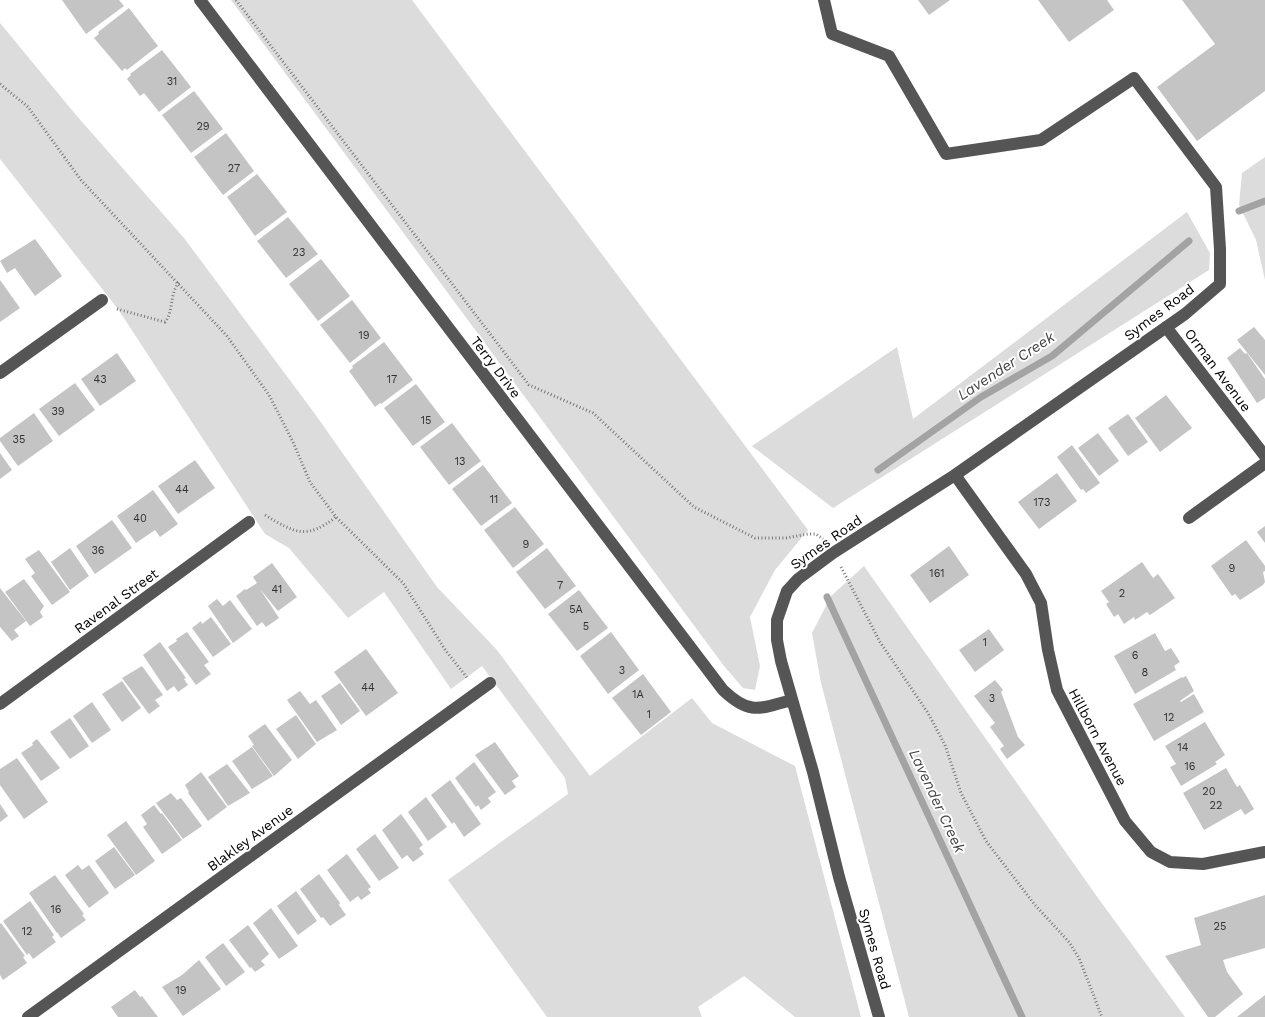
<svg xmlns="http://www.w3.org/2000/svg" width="1265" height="1017" font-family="'Work Sans',sans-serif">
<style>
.green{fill:#dcdcdc}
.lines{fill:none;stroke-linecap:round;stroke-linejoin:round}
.stream{stroke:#a3a3a3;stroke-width:7}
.building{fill:#c4c4c4}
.path{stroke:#777;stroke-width:3;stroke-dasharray:1 2.5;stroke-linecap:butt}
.minor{stroke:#555;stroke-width:12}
.labels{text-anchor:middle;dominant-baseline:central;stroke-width:4;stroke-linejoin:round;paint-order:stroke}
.number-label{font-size:11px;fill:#313131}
.street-label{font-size:14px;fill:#000;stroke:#fff}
.water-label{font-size:15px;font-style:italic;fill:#444;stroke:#fff}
</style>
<rect width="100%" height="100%" fill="#fff"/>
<path class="green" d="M231,0h181l396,530 -33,40 -25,47 10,49 -5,24 -12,-2 -19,-22z
M0,23l76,92 108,123 131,176 122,173 60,63 93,126 102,-78 20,25 83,43 66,251h-66l-51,-41 -46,31 4,10h-155l-99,-137 120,-86 -3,-16 -83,-112 -31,23 -67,-97 -36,26 -59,-70 -24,-14 -147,-225 -118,-150z
M1265,157v123l-9,-40 -17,-35 3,-32z
M1187,212l23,41 -1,17 -376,238 -81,-62 145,-99 16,72z
M864,566l234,332 87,119h-276l-88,-334 -9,-50 19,-37z"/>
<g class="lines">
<path class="stream" d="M1239,211l26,-10
M878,470l103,-73 71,-41 137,-115
M827,597l195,420"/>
</g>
<path class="building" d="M62,0h57l5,6 -38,28z
M918,0h32l-21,15z
M1038,0h69l7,10 -45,32z
M1182,0h83v91l-68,50 -40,-54 58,-43z
M129,8l29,38 -31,24 -2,-2 -3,3 -28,-33 5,-4 -1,-2z
M162,50l29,37 -32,25 -15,-19 -4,3 -13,-17 4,-4 -1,-1z
M194,91l29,38 -32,24 -29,-38z
M226,133l28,38 -31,24 -29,-38z
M257,174l30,38 -32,24 -28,-39z
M288,217l30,37 -32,24 -29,-37z
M35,239l27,37 -27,20 -20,-28 -8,5 -7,-12z
M321,259l29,37 -32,25 -29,-37z
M0,280l20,28 -20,14z
M352,300l29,38 -31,25 -30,-38z
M1254,327l11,13v35l-28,-35z
M384,342l29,38 -32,24 -1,-1 -5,4 -26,-36 4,-3 -1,-2z
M1240,348l5,6 2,-1 18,26v19l-8,5 -30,-45z
M117,353l19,28 -36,25 -19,-27z
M75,383l20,27 -36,26 -20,-27z
M416,384l29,38 -32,24 -29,-38z
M1166,395l26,33 -32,24 -25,-34z
M34,413l19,28 -35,25 -18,-25v-3z
M1128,414l20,28 -20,14 -20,-28z
M452,423l29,38 -32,24 -29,-38z
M1098,433l21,28 -20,15 -21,-28z
M1072,445l28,38 -14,10 -3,-4 -2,1 -24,-33z
M0,453l12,17 -12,9z
M195,460l20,28 -37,26 -20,-28z
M483,465l29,38 -31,23 -29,-37z
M1057,473l20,28 -38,28 -21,-27z
M153,490l25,34 -18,13 -5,-7 -19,13 -19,-27z
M515,507l29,37 -31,24 -29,-38z
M112,520l20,28 -37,26 -19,-28z
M1265,526v17l-8,-11z
M1246,540l19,26v5l-2,1 2,10 -2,3 -23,15 -5,-6 -3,2 -21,-30z
M949,546l20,29 -39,28 -20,-28z
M70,548l19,28 -19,14 -19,-28z
M547,548l29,38 -31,23 -29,-37z
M39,550l31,42 -18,13 -21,-29 4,-3 -10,-14z
M1142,562l11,16 5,-4 17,24 -25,17 -3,-3 -12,8 -1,-3 -10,7 -6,-10 -4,3 -8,-13 3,-2 -8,-11z
M272,563l25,34 -19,14 -18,-22 19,29 -13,9 -4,-5 -5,4 -21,-30 9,-7 1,1 11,-7 -4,-6z
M24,579l20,27 -4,6 3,5 -13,9 -25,-34z
M0,588l26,33 -12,9 5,6 -7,5 -12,-14z
M579,590l29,38 -31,23 -29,-37z
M217,599l6,7 7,-6 22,29 -19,14 -25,-37z
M211,617l20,27 -18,13 -21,-29 9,-7 1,3z
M989,629l15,21 -29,22 -16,-22z
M187,632l22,30 -5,3 7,9 -15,11 -28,-38 9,-6 -1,-2z
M611,632l28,38 -31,24 -28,-38z
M1155,633l10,18 6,-3 9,14 -6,4 2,4 -41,24 -21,-38z
M160,642l26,36 -2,1 4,6 -10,7 -4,-6 -7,5 -24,-36z
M366,649l32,44 -32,23 -32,-44z
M142,666l21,29 -8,5 5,6 -11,8 -27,-36z
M643,674l28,38 -30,23 -29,-37z
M1186,676l8,15 -14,10 1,1 13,-8 10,18 -50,29 -21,-37 49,-27v1z
M995,680l8,10 -2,2 17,45 7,8 -18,14 -7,-10 4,-3 -14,-19 5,-4 -21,-27z
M122,681l19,27 -19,14 -20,-28z
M340,683l20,28 -19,14 -20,-29z
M300,691l10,13 6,-4 21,30 -20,12 -30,-42z
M92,702l19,28 -19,13 -19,-27z
M296,715l20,29 -18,15 -22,-30z
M70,718l19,28 -19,13 -20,-27z
M1205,722l20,33 -10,7 2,2 -36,22 -11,-19 6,-3 -11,-18z
M265,724l27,36 -18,16 -22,-30 2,-1 -6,-9z
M37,739l23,29 -19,13 -20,-28 12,-8 -1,-2z
M495,742l24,34 -7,5 4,6 -11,8 -30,-40z
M252,747l21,29 -21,13 -20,-28z
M17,758l31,44 -24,17 -24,-34v-16z
M474,762l22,30 -8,6 3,4 -10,8 -3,-5 -2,2 -21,-29z
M227,764l23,29 -22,13 -20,-29z
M1226,768l11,19 3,-2 14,24 -9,6 -4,-6 -37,21 -21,-37z
M201,772l26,35 -19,14 -20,-28 1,-1 -4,-7z
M450,780l31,44 -17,13 -10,-15 -2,2 -21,-29z
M171,793l6,7 4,-2 21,28 -19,13 -27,-36z
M426,797l21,30 -19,14 -20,-29z
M0,804l8,12 -8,6z
M154,805l7,9 1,-1 20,27 -20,14 -19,-27 4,-3 -6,-9z
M401,814l22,31 -4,3 5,6 -11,8 -6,-7 -5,4 -20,-29z
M126,821l29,40 -19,14 -29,-40z
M375,834l24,34 -20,13 -23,-32z
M114,847l21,28 -20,14 -20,-28z
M347,854l24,33 -3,2 3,4 -10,7 -3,-4 -8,6 -23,-32z
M78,865l4,5 7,-5 20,28 -20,15 -24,-33z
M319,874l21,29 -1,2 7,10 -16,11 -7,-9 -2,1 -21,-29z
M55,875l29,39 -2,1 4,5 -25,18 -4,-6v1l-28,-40z
M296,891l21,30 -19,14 -21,-29z
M1265,895v53l-42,12 4,12 16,22 -28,23h-7l-43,-61 36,-11 -7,-27z
M30,901l24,34 -2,2 4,5 -23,17 -4,-6 -2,2 -24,-34z
M271,908l27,38 -19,13 -26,-36z
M1,923l24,33 -2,1 4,6 -24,17 -3,-5v-51z
M248,925l21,29 -8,7 4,4 -10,7 -4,-5 -1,1 -21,-28z
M223,943l22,29 -19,14 -21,-29z
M199,960l22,29 -38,27 -21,-29 20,-12z
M135,990l5,7 2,-1 16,21h-40l-7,-10z
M1265,995v22h-28z"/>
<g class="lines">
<path class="path" d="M236,0l293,385 64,28 101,94 61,31h31l22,-4h8l7,5
M0,84l28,23 53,73 146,156 42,59 24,47 17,40 26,35 67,66 43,68 22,28
M117,309l48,13c9,-11 4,-27 14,-40
M265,515c30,18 41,25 71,2
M841,567l39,75 48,71 17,32 16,48 25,48 49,64 34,37 10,16 23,59"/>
<path class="minor" d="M200,0l523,690c26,25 36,19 69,10
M824,0l8,34 57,22 57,98 95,-14 93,-62 82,109 4,62v35l-35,30 -230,161 -122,78 -35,26 -11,12 -10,29v20l4,21 32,111 26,105 40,140
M1166,327l99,129
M0,373l102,-73
M955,475l71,99 15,29 7,47 9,40 68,131 26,31 19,10 33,2 62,-12
M1189,518l76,-55
M0,704l249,-182
M28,1017l462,-334"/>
</g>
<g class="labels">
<g class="number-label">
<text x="172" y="81">31</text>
<text x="203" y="126">29</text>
<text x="234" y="168">27</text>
<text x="299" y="252">23</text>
<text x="364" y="335">19</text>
<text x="100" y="379">43</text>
<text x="392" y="379">17</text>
<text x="58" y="411">39</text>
<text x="426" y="420">15</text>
<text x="19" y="439">35</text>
<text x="460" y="461">13</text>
<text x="182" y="489">44</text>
<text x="494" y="499">11</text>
<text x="1042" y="502">173</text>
<text x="140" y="518">40</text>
<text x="526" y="544">9</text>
<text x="98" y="550">36</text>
<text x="1232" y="568">9</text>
<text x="937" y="573">161</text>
<text x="560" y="585">7</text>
<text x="277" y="589">41</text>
<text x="1122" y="593">2</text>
<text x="576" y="609">5A</text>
<text x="586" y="626">5</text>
<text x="985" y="642">1</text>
<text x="1135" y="655">6</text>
<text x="622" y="670">3</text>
<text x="1145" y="672">8</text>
<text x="368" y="687">44</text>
<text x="638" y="694">1A</text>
<text x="992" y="698">3</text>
<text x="649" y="714">1</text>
<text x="1169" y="717">12</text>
<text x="1183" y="747">14</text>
<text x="1190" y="766">16</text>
<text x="1209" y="791">20</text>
<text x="1216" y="805">22</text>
<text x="56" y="909">16</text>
<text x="1220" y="926">25</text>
<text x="27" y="931">12</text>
<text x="181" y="990">19</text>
</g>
<g class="street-label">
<text transform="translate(1159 312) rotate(-37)">Symes Road</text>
<text transform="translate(496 367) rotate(53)">Terry Drive</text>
<text transform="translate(1218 370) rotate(53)">Orman Avenue</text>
<text transform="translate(826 542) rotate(-35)">Symes Road</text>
<text transform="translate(116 601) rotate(-36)">Ravenal Street</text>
<text transform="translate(1098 737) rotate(62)">Hillborn Avenue</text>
<text transform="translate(250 838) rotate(-36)">Blakley Avenue</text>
<text transform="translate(875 949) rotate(74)">Symes Road</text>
</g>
<g class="water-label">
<text transform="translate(1006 366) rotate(-33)">Lavender Creek</text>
<text transform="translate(937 801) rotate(65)">Lavender Creek</text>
</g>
</g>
</svg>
